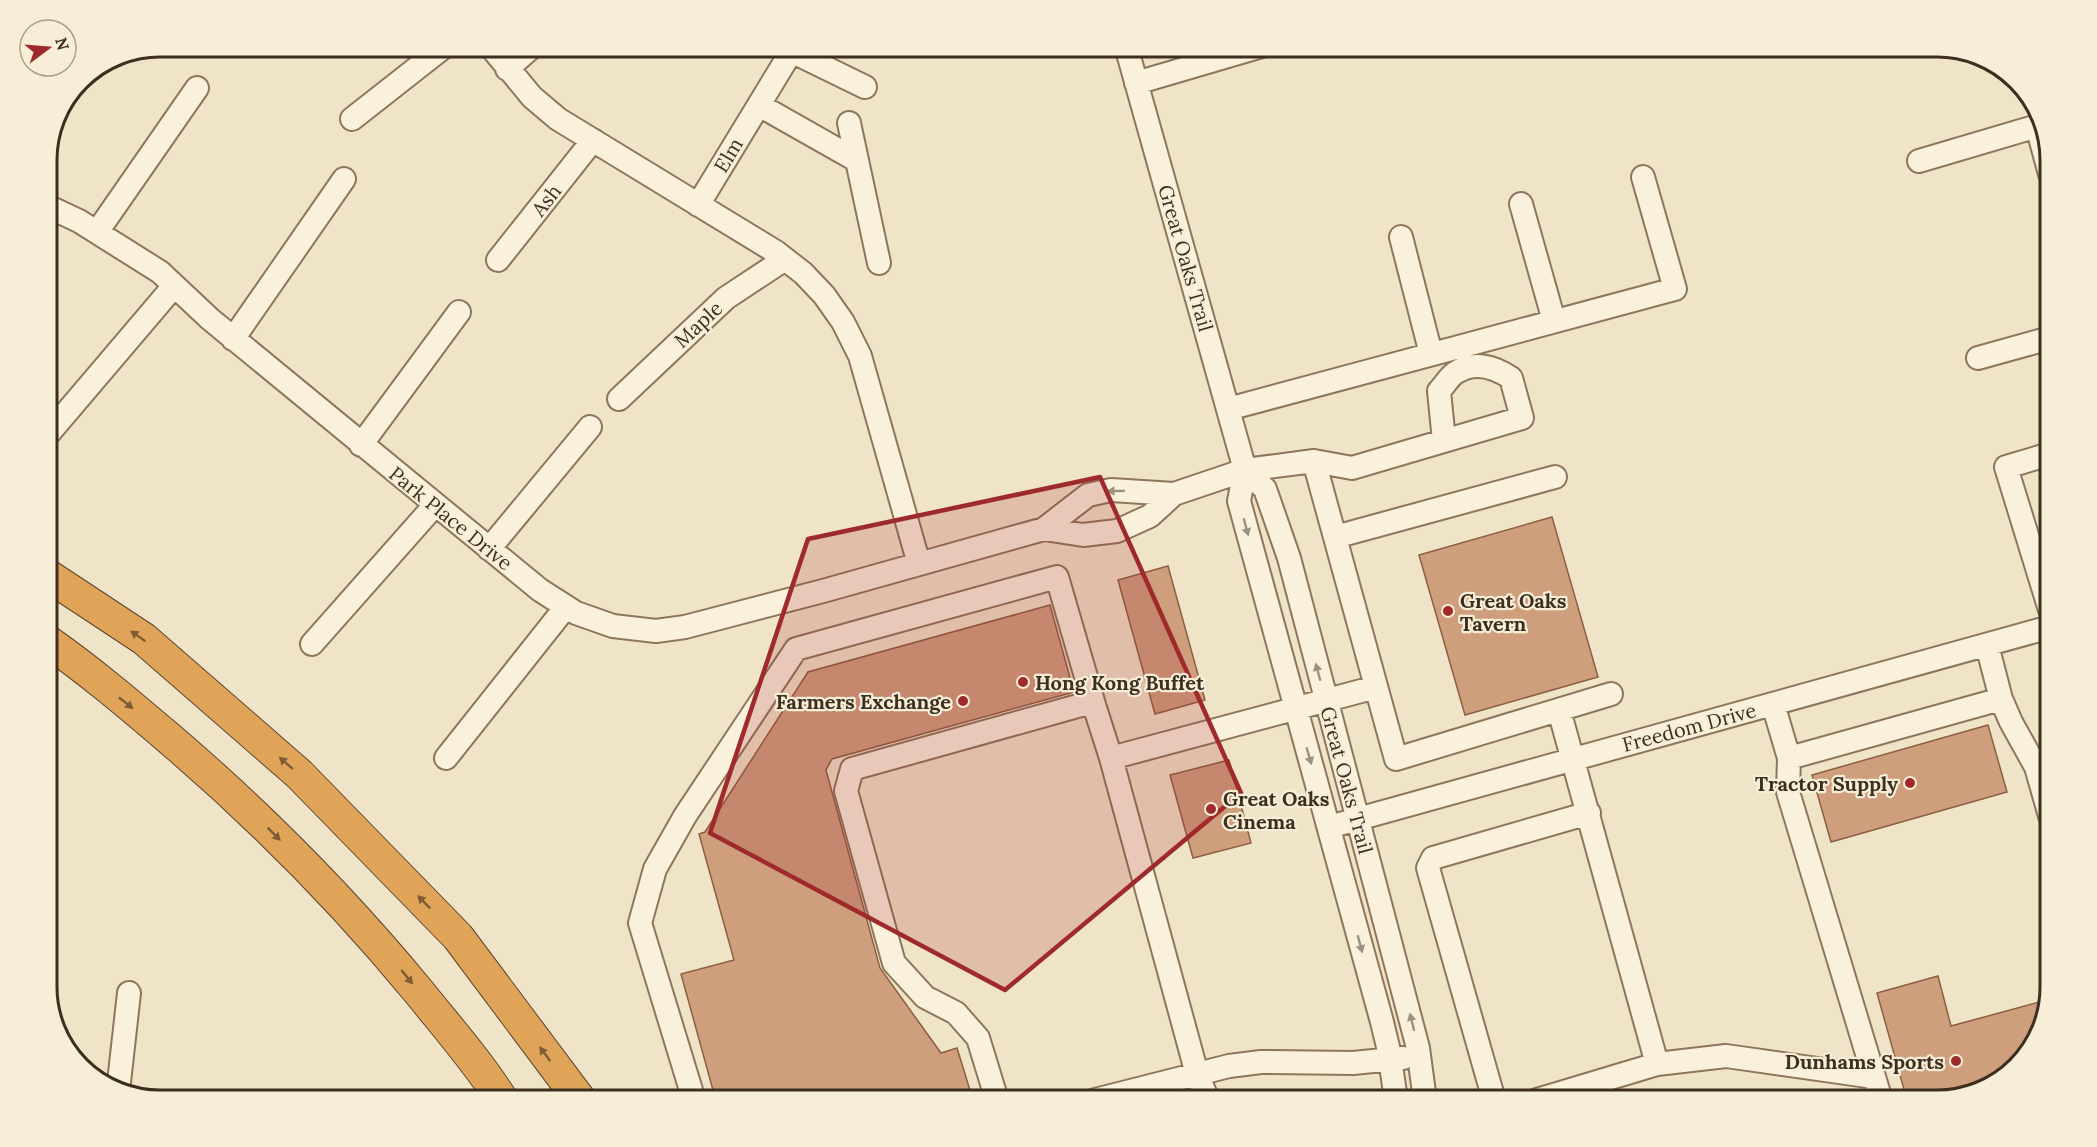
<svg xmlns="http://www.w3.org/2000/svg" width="2097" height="1147" font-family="Lora,serif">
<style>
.building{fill:#cf9f7d;stroke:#8d5f41;stroke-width:1.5}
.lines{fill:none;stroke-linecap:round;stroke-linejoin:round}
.minor-casing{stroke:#8d765c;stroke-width:26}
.highway-casing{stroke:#5b4430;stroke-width:34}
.minor{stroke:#faf1dc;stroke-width:22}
.highway{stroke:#e0a458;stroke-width:32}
.oneway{fill:#9c907e}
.oneway2{fill:#7e5d36}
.marked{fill:#9e2a2b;fill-opacity:0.2;stroke:#9e2a2b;stroke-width:4.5;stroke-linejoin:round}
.poi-dot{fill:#9e2a2b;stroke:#f7eed8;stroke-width:2}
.labels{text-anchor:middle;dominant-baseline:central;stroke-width:4.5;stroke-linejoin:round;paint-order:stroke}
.street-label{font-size:20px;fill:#3d2e20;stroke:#f7eed8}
.poi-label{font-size:20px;font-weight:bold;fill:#3d2e20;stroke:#f7eed8;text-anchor:start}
.rim{fill:none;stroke:#3d2e20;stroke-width:3}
</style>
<rect width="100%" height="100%" fill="#f0e4c8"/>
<path class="building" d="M1552,517l46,160 -133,38 -46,-160z
M1168,566l37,134 -50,14 -37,-134z
M1050,605l24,87 -242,67 -6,11 54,198 61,85 16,-5 16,52 -257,1 -35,-127 53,-14 -35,-126 6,-2 103,-160z
M1988,725l19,67 -176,50 -19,-67z
M1229,760l22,83 -58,15 -23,-83z
M1938,976l13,50 96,-26 -8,37 -45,48 -57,15h-30l-30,-107z"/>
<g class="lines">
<defs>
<path id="minor" d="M490,46l42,51 26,22 218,133 27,21 21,22 19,27 17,34 59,208
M781,46l84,41
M1126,46l119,424 -6,31 143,521 7,29 7,49
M507,69l26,-23
M1136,83l126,-37
M759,105l97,55
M352,119l93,-73
M849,123l30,140
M2037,126l13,48
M1919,161l122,-36
M1521,204l33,117
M698,205l93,-153
M47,206l32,15 81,51 50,47 330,271 36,23 37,13 43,5 29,-4 138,-36 221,-62 39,6 34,-4 33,-15 24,-22 71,-24 69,-9 38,7 170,-50 -11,-40c-16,-11 -37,-18 -56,-5 -6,4 -11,13 -16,18l5,50
M97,232l100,-144
M1401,237l30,117
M498,260l95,-120
M233,339l111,-160
M1978,358l72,-20
M619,399l107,-101 59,-39
M1228,409l447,-120 -32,-112
M49,433l125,-147
M361,445l98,-133
M2050,454l-44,13 44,143
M1314,461l82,298 215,-65
M1245,470l20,19 24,69 129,490 7,52
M1044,529l44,-34 23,-5 63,4
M1335,537l220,-60
M489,549l101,-122
M312,644l123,-139
M1987,645l14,54 10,23 25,45 14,49
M1773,704l16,54 -1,34 93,308
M1559,710l98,354 69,-8 148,21
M446,758l119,-150
M1111,758l86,316 11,26
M1789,758l212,-59
M1329,827l721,-200
M118,1091l11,-98
M694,1100l-54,-177 15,-54 30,-53 111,-167 261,-72 38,131
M997,1100l-19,-62 -22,-25 -31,-16 -31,-34 -48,-172 6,-22 233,-65 10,4 16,50 265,-71
M1095,1100l134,-34 32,-4 92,1 50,-5
M1494,1100l-66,-232 5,-10 156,-45
M1537,1100l120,-36"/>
<path id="highway" d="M47,575l97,64 155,135 159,163 122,163
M47,641c43,30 84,65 124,99 90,77 173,161 248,252 28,35 59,70 83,108"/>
</defs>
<use href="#minor" class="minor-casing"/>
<use href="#highway" class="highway-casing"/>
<use href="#minor" class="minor"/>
<use href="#highway" class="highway"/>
</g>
<defs><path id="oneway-solid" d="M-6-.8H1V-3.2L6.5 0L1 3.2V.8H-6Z" transform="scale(1.5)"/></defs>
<g class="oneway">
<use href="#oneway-solid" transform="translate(1116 491) rotate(179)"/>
<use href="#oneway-solid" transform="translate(1246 527) rotate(75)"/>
<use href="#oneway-solid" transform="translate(1318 672) rotate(-105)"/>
<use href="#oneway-solid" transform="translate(1309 756) rotate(74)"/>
<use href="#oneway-solid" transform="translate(1360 944) rotate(75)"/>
<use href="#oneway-solid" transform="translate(1412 1022) rotate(-104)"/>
</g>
<g class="oneway2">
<use href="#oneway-solid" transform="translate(138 636) rotate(-145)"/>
<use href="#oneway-solid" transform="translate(126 703) rotate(38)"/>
<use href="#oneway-solid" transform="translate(286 763) rotate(-139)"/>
<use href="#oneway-solid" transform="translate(274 834) rotate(45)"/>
<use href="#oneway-solid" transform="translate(424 902) rotate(-134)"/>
<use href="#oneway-solid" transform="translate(407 977) rotate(51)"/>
<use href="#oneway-solid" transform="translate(545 1054) rotate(-127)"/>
</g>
<path class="marked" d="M1100,477l141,316 -236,197 -295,-157 98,-294z"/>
<g class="poi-dot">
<circle cx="1448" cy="611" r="6"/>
<circle cx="1023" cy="682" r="6"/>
<circle cx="963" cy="701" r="6"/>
<circle cx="1910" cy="783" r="6"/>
<circle cx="1211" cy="809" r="6"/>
<circle cx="1956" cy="1061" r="6"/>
</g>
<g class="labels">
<g class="street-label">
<text transform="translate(728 155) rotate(-59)">Elm</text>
<text transform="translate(546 200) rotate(-52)">Ash</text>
<text transform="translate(1186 258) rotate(74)">Great Oaks Trail</text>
<text transform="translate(698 324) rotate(-43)">Maple</text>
<text transform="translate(451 518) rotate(39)">Park Place Drive</text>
<text transform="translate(1689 727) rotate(-15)">Freedom Drive</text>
<text transform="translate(1347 780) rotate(75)">Great Oaks Trail</text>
</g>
<g class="poi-label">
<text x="1460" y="600">Great Oaks<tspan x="1460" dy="23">Tavern</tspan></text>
<text x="1035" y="682">Hong Kong Buffet</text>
<text x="951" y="701" text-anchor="end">Farmers Exchange</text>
<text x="1898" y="783" text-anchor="end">Tractor Supply</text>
<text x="1223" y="798">Great Oaks<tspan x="1223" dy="23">Cinema</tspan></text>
<text x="1944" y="1061" text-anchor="end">Dunhams Sports</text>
</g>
</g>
<path d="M0 0H2097V1147H0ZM160 57H1937A103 103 0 0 1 2040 160V987A103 103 0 0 1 1937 1090H160A103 103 0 0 1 57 987V160A103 103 0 0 1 160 57Z" fill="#f7eed8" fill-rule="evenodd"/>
<path class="rim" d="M160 57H1937A103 103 0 0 1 2040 160V987A103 103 0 0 1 1937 1090H160A103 103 0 0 1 57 987V160A103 103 0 0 1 160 57Z"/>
<g transform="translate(48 48) rotate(74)"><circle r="28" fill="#f7eed8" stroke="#ada18e" stroke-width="1.5"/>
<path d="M0-4.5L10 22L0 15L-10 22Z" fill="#9e2a2b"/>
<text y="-9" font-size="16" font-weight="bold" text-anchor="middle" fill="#3d2e20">N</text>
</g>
</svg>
